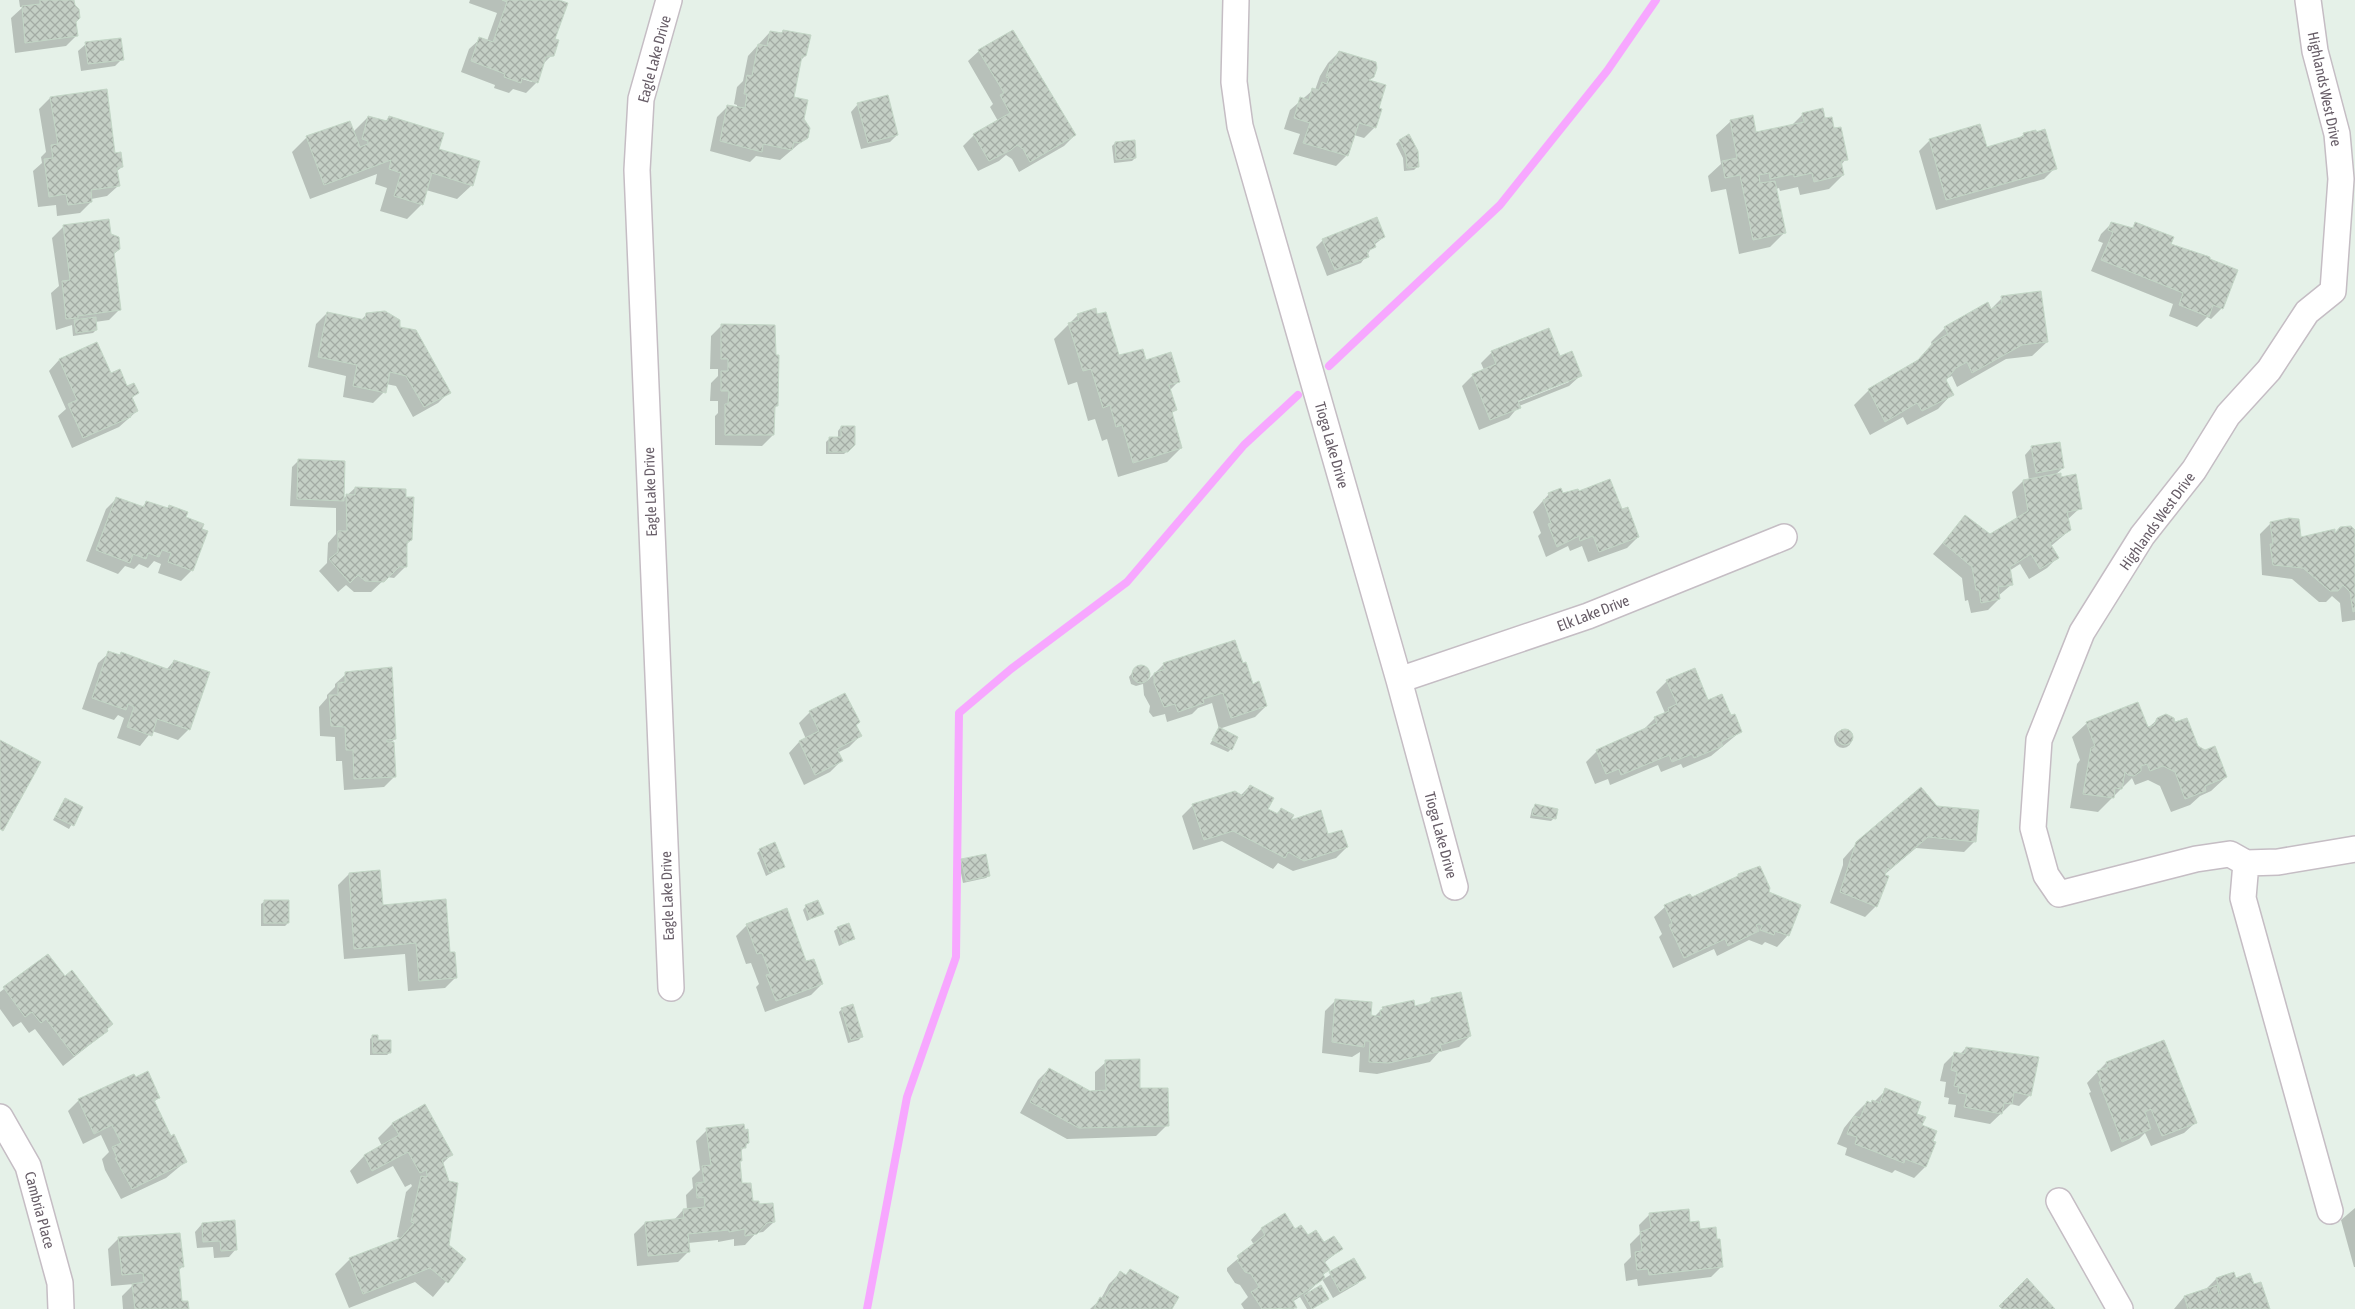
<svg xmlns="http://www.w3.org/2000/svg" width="2355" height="1309" font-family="'Asap Condensed',sans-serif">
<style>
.shadow{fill:#0003;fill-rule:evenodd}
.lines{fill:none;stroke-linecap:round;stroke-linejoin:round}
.stream{stroke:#f7a7ff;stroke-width:8}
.building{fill:url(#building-cross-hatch);stroke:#c3d6c6}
.minor-casing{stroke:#c5bdc4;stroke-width:28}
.minor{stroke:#fff;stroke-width:25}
.labels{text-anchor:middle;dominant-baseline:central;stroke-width:4;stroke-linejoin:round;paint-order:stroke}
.street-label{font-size:15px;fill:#675d67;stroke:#fff}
</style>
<defs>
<pattern id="building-cross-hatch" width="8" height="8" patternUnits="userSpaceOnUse" patternTransform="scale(1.25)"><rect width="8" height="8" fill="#c4cfc5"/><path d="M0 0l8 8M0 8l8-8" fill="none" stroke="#a3aba4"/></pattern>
</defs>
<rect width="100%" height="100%" fill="#e5f1e8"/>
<path class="shadow" d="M19,0h54l4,35 -11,11 -51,7 -4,-35 12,-11h-3z
M470,0h87l-5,55 -10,10 -5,17 -11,11 -13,-4 -4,4 -15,-5 1,-3 -34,-13 8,-23 11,-10 7,2 10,-28 -28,-10zM517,75l15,5v2l-16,-5z
M783,31l22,25 -5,5 -8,37 15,39 -27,23 -24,-4 -6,6 -40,-11 7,-34 11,-11 9,2v-3l-3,-1 3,-17 6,-6 5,-25 22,-24 10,2z
M86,44l36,15 -7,7 -34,5 -3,-20z
M979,51l96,84 -11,11 -45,26 -7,-13 -6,-4 -7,6 -21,10 -15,-25 11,-11 24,-14 -8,-14 3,-3 -25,-43z
M1339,52l34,25 -5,4 9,28 -2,18 -11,11 -10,-3 -7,20 -11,11 -43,-12 7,-20 -16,-5 6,-19 23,-20h2l5,-14 8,-13z
M106,91l8,63 8,13 -6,5 2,14 -11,10 -16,3v3l-11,11 -23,3 -1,-11 -18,2 -5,-36 9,-8 -1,-6 5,-5 -7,-43 11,-11z
M858,104l39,31 -7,7 -29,7 -10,-37z
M1803,114l21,6 9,9 13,30 -5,6 2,10 -14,14 -29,6 -2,-8 -18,4 -1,-3 -3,1 9,43 -15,15 -31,7 -13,-65 -15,3 -3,-16 13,-12 -5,-29 15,-14 24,12 36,-7z
M368,117l17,5 4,-5 83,68 -15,14 -31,-9 -4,14 -15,15 -27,-8 7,-23 -12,-4 2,-10 -67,25 -18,-47 15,-15 46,-5z
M2035,133l20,35 -11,11 -108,31 -17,-59 11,-11 56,8 34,-10 4,-4z
M1399,141l18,26 -3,3 -10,1 -1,-13 -7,-14z
M1115,143l20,15 -3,3 -18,2 -2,-17z
M2112,223l18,6 6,-5 34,20 52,64 -11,11 -4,-2 -10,10 -28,-11 4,-12 -82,-33 12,-28 -5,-2 3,-7z
M63,227l47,8 9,14 -6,6 7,54 -11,11 -14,2 1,8 -3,3 -20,3 -1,-11 -16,5 -5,-37 8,-7 -7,-48z
M1384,237l-10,8 -13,18 -34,13 -11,-29 7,-7z
M2002,298l45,44 -15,14 -26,3 -49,28 -5,-11 -8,4 8,14 -14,15 -31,16 -4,-8 -33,18 -16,-30 15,-15 46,-26 17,-19 -1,-3 14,-14 45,-18z
M327,313l34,7 6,-6 31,14 51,64 -11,11 -25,14 -17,-31 -10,-2 -2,8 -11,11 -30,-6 3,-21 -38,-9 8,-43z
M1078,315l19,1 21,40 27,5 33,21 -9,9 6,19 -4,4 10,34 -14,14 -49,15 -11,-38 -5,2 -7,-22 -7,2 -11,-39 -9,3 -14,-46z
M722,325l55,81 -4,3v26l-11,11 -47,-1v-29l3,-3v-12h-8l1,-18 7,-7v-7h-8l1,-33z
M97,344l14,31 26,18 -6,6 6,12 -18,16 -47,21 -14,-32 8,-7 -17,-38 10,-11z
M1492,352l68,6 20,18 -11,10 -50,20 -10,12 -30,12 -17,-44 11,-11 11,-5 -3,-7zM1569,380v2l-56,22 -1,-2z
M841,427l13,17 -10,10h-18v-12l4,-4h8v-7z
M2032,447l31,21 -8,7 5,3 20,30 -13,12 3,10 -19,16 7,11 -11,11 -18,11 -9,-15 -11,7 2,14 -13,11 1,3 -11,11 -17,3 -3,-13 -3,1 -3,-23 -29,-24 32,-37 25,19 27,-17 -5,-27 11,-11 6,-1 -4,-25z
M299,460l43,40 13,-12 49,10 7,42 -5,5 -1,22 -11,11 -7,-1 -16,15h-17l-8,-7 -8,7 -19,-21 8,-8 1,-20 8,-9v-26l-46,-2 2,-39z
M1578,492l43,19 17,26 -11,11 -39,14 -6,-16 -12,5 -2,-5 -22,11 -8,-21 3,-3 -8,-21 16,-18z
M117,498l24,10 6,-6 20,7 3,-3 14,12 8,52 -11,11 -23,-8 3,-9 -7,-3 -6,7 -9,-4 -5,5 -9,-3 -7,8 -32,-13 20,-52z
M2271,523l29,16 55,-8v89l-13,2 -2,-19 -8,-7 -6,6h-7l-27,-23 -30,-4 -2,-41z
M109,653l57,17 8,-9 15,68 -11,11 -26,-9 -12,15 -23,-8 7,-20 -6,-3 -4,5 -32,-11 16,-46z
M1164,664l78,1 24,41 -11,11 -36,12 -7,-26 -14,5 -6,6 -25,8 -2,-8 -12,3 -4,-5 1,-6 -6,-11 -1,-11 -7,2 -5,-2 -2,-7 7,-9 6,-2 5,3 2,6 -2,6z
M346,674l49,65 -5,4 5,33 -11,11 -40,3 -2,-29h-6l-1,-24 -15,-1 -1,-29 8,-9v-3l8,-8v-3z
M1667,681l40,20 23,16 10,15 -29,24 -28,12 -2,-4 -20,8 -3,-7 -48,20 -2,-6 -13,5 -9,-22 11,-11 47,-22 11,-11 10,-5 -9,-21z
M845,694l15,42 -11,11 -12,6 4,8 -11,11 -26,13 -15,-32 10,-11 7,-3 -7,-16 11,-11z
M2158,719l16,5 52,53 -15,14 -11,5 -10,9 -19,7 -11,-26 -12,-6 -13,5 -3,-7 -34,34 -28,-4 7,-44 3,-4 -8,-23 15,-14 60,6z
M1219,729l12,20 -3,3 -18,-8z
M1834 739a9 9 0 1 1 18 0a9 9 0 1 1-18 0Z
M1250,786l16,23 10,5 5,-5 7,13 39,13 20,12 -11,11 -43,13 -15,-8 -5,6 -51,-28 -29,9 -11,-34 11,-11 47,-9z
M65,800l16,8 -12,21 -16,-9z
M1535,806l19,12 -3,3 -21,-3 2,-9z
M1937,807l38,34 -11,11 -48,-4 -32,27 -8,31 -11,11 -35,-14 13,-38v-6l14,-16z
M760,850l23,17 -17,9 -9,-23z
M962,860l27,15 -3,3 -23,5 -4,-20z
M349,874l33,32 67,47 7,24 -11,11 -37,3 -3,-37 -61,5 -6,-74z
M1767,893l33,13 -13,30 -10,11 -12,-5 -3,3 -13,-5 -32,16 -3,-7 -41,19 -14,-31 3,-3 -8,-17 11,-10 26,-8z
M265,901l23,22 -3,3h-24v-22z
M806,906l16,7 -15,8 -4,-11z
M747,925l59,38 16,21 -11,11 -46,17 -9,-25 3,-3 -8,-21 -5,1 -10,-28z
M838,928l15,11 -14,7 -5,-15z
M48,955l59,76 -44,35 -28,-37 -6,4 -8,-11 -8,5 -13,-18v-17z
M1336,1000l38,17 9,-9 31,-1 13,-3 4,-4 39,36 -11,11 -20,5 -9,10 -53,12 -18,-2 1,-20 -8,5 -30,-4 3,-42z
M842,1009l20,27 -3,4 -11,3 -9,-31z
M373,1036l17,16 -3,3h-17v-16z
M2163,1041l32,82 -11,10 -33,13 -6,-13 -6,6 -28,13 -22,-59 2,-1 -4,-9 19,-20z
M1966,1048l64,47 -11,11 -8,-2 -21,20 -36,-7 2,-12 -8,-1 1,-6 -5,-1 2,-15 -6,-1 4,-17 11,-11 5,1z
M1106,1062l61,63 -11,11 -89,3 -47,-26 18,-33 11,-11 40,23h6v-20z
M1886,1090l29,24 6,12 14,17 -10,24 -11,11 -19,-8 -3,3 -47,-18 2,-7 -10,-4 7,-16 12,-15 11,-11h7z
M159,1097l-5,5 16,36 15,24 -19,16 -45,21 -16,-29 -3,-11 7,-7 -8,-17 -18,9 -15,-33 11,-11z
M424,1106l27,49 -9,9 5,81 17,15 -31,37 -18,-15 -66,26 -14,-34 15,-15 48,-18 2,-3 -3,-1 9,-45 6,-6 -1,-2 -6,3 -12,-21 -36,18 -7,-13 14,-15 18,-10 -4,-8 14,-14z
M707,1130l41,13 -8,9 1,8 -2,3 2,22 11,17 6,3 16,17 -11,10 -7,1 -11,12 -11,1v-7l-16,3v-2l-30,3 1,8 -11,11 -41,4 -3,-32 11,-11 29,-3 9,-10h4l-1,-15 7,-7 -1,-10 8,-8 -4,-29z
M2355,1208v59h-1l-13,-47z
M1650,1214l39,9 27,18 6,25 -11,11 -73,9 -1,-7 -11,2 -2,-17 7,-7 -1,-13 10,-10 -1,-9z
M1284,1215l10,16 47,18 -17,14 4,7 -6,6 2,3 30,-20 10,18 -7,7 -24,14 -11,-19 -14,13 20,7 -16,10h-5l-7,-12 -8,5 2,7h-50l-3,-5 7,-7 -8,-12 -5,-2 -8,-12v-3l27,-23 -3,-5 10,-11z
M202,1224l34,25 -7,8 -15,1 -1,-11 -16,1 -2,-16z
M118,1239l65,27 -5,5 3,32 7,6h-65l-1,-13 12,-12 -23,2 -3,-37z
M1130,1271l41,38h-81l11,-10 8,-15 11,-11 5,3z
M2216,1279h19l18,6 15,24h-94l10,-12 21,-7z"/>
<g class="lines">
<path class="stream" d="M1329,366l171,-161 107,-134 49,-71
M867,1309l40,-212 49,-140 3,-244 52,-44 116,-87 117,-137 54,-50"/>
</g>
<path class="building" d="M40,0h34l1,5 4,4 1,9 -4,4 2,14 -53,7 -3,-37 18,-2z
M502,0h57l9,3 -13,36 4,1 -5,16 -8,1 -8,26 -16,-5 -1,5 -17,-6 1,-3 -34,-13 8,-24 14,5 14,-40z
M783,30l28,5 -5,21h-4l-8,41 14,3 -4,19 6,9 -2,10 -8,5 -6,-1 -2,8 -29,-6 -1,8 -42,-11 7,-36 18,3 2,-14h-3l3,-19 5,1 6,-32 9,2 3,-15 12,2z
M1013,30l63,105 -46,27 -7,-13 -6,-4 -6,5 -22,11 -16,-27 37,-21 -10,-18 4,-2 -26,-43z
M121,38l3,22 -36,4 -3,-22z
M1339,51l37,11 1,6 -3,9 -5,3 17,5 -7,23 3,1 -6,19 -17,-5 -11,33 -45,-13 7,-20 -16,-5 6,-21 9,3 3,-12 7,2 3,-8 5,2 2,-6 -3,-1 4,-13 2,1z
M107,89l8,64 6,-1 2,15 -6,1 3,18 -29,4 1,12 -24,3 -2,-11 -17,3 -5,-38 9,-1 -2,-13 7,-1 -8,-47z
M888,95l10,40 -30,8 -11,-40z
M1823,108l2,10 7,-1 2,11 7,-1 7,33 -7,1 3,14 -30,7 -2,-9 -18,4v-3l-24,5 -1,-6 -10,2 1,8 15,-2 11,52 -33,7 -13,-65 -15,3 -3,-17 15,-3 -7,-38 23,-5 3,17 48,-10 -2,-9z
M368,116l19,5 2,-5 55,17 -5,16 41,12 -7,25 -41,-13 -9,32 -29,-9 7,-23 -12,-4 2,-9 -67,25 -18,-49 44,-15 10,26 8,-3v-3l-6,-2z
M1980,124l7,23 37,-11 -1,-3 13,-3v2l9,-3 12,40 -111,31 -17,-61z
M1409,134l9,17 1,16 -12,1 -1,-13 -7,-15z
M1135,140l1,18 -20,2 -1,-18z
M1377,217l8,20 -11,5 2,5 -9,4 2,6 -34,13 -13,-31z
M109,219l2,15 8,3 1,12 -6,4 7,57 -43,6v2l-12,1 -4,-38 8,-1 -7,-55z
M2111,222l22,6 2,-6 39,15 -3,7 39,13v2l28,11 -15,39 -10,-4 -4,12 -30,-12 4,-12 -82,-33 12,-28 -5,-2z
M2041,291l7,51 -26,3 -50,28 -5,-11 -11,6 -10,12 8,15 -32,16 -5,-8 -32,19 -17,-33 50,-29 16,-18 14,-8 -4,-7 44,-25 3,7 11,-6 -1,-7z
M1096,308l1,6 9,-2 13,43 24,-6 3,11 25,-8 9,30 -11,3 8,25 -5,2 10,36 -49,15 -11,-38 -6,2 -6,-22 -7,3 -12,-39 -8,2 -15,-48 11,-3 -2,-6z
M385,311l15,9v7l16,3 35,63 -27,14 -18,-31 -16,-4 -4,21 -33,-7 4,-21 -39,-8 9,-45 38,8 1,-7z
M96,317l1,13 -21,3 -2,-13z
M721,324l54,1 1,30h3l-1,51h-3l-1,29h-49v-31h3l1,-13h-8v-20h7v-12h-7z
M1549,328l11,28 12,-5 10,25 -64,25 3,7 -31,12 -18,-46 24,-10 -5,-13z
M97,342l14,31 9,-4 7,17 7,-3 5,10 -7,4 6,14 -8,4 1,2 -48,21 -15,-34 9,-4 -18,-41z
M841,426h14v19l-7,7h-19v-15h12z
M2060,442l4,26 -28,5 -5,-27z
M298,459l47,2 -1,40 -47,-2z
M2061,473v4l15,-3 6,35 -15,3 4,18 -21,13 9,15 -19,11 -9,-15 -21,13 3,18 -15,2 2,12 -19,4 -2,-13h-3l-4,-23 -29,-24 22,-28 25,19 38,-23 -5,-31z
M1610,479l12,30 6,-2 11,30 -40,15 -6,-16 -13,5 -1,-5 -22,11 -9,-23 3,-1 -8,-23 7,-2 -2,-5 13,-5 2,5 15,-4 1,2z
M355,487l51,2v8h8l-2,43 -5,2v25h-8l-15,15 -19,-1 -7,-6 -8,8 -21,-24 9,-7v-21h9l-1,-37 9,1z
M116,497l28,10 2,-6 22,7 1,-3 19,7 -2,5 18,7 -2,5 6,2 -15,40 -25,-9 3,-9 -9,-3 -3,7 -11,-4 -2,6 -13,-5 -3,9 -34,-13z
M2289,518l10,1 2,18 34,-8v4l5,-6 11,-1 4,4v81l-2,1 -3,-20 -7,-7 -5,6h-8l-27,-23 -30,-3 -3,-21h3l-3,-22z
M1235,640l8,23 3,-1 7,22 6,-3 8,25 -36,12 -8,-25 -20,6 1,4 -26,9 -3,-8 -11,3 -10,-24v-10l11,-4 -2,-6z
M108,651l12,4 1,-3 49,18 4,-10 36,12 -20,58 -33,-11 -5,17 -25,-9 7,-20 -6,-3 -2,6 -34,-12z
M1132 674a9 9 0 1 1 18 0a9 9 0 1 1-18 0Z
M392,667l4,72 -9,1v2h7l2,35 -42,2 -1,-29h-7l-1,-23 -14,-1 -2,-31h9v-12l7,-1v-10z
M1695,668l13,32 14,-6 9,21 4,-1 7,18 -21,10 2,4 -29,12 -2,-4 -20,8 -3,-7 -48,20 -2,-6 -13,5 -10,-24 61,-27 -3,-6 15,-6 -1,-3 9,-4 -11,-24z
M845,693l15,29 -4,3 6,11 -25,13 6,12 -28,14 -16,-34 20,-10 -10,-20z
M2138,702l10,25 6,-2 3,-7 9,-4 8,4 1,4 12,-4 11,28 7,4 10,-4 12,31 -22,9 1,5 -21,8 -10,-27 -12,-6 -13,5 -3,-7 -6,2v5l-7,5 -6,-1 -3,-3 -3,17 -7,-1 -1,10 -31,-4 8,-46 4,-2 -9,-24z
M1219,727l19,10 -6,13 -20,-10z
M1837 737a8 8 0 1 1 16 0a8 8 0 1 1-16 0Z
M0,740l41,22 -38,69 -3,-2z
M1250,785l24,13 -6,11 10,5 3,-6 13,7 -3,5 30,-10 7,24 14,-4 6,17 -44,14 -16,-9 -3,6 -52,-27 -29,9 -12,-36 43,-13 8,5z
M1921,787l16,19 42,4 -3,32 -48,-5 -39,33 -1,-2 -3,7 4,1 -12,31 -37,-15 16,-50z
M65,798l18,9 -9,19 -19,-9z
M1535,804l23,5 -2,10 -24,-4z
M775,842l10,25 -16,6 -10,-24z
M986,854l4,22 -24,5 -5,-22z
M1760,866l10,22 -1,4 32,13 -12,31 -14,-5 -1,4 -14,-5 2,-4 -3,-2 -3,1 3,6 -31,15 -3,-7 -41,19 -15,-33 3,-2 -8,-18 26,-11 2,3 46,-21v-2z
M380,870l3,35 63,-6 4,53h5l2,26 -38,3 -3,-38 -62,6 -5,-76z
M264,900h25v23h-25z
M818,900l6,14 -14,5 -5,-14z
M787,908l19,53 8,-2 9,25 -47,17 -10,-26 4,-1 -8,-21 -5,1 -11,-30z
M849,923l6,16 -12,4 -6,-16z
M48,954l17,22 7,-6 41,54 -6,5 1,2 -34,25 -28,-37 -5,4 -9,-11 -7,5 -22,-30z
M1461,992l10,44 -31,9 2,6 -53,12 -20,-1 1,-21h-5l-1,6 -32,-5 3,-43 37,3 -1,13 10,2 -1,-7h3l-1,-3 32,-7 1,6 16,-4v-4z
M853,1004l10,33 -12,3 -10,-32z
M372,1035h6v5h13v13h-18z
M2164,1040l33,83 -35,13 -11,-27 -6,3 6,17 -29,13 -23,-60 2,-1 -4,-10 11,-4 -2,-5z
M1966,1047l73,10 -8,39 -17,-4 -2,12 -8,-1 -2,11 -38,-7 3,-13 -9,-1 1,-6 -5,-1 3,-14 -6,-2 3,-18 10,2z
M1140,1059v29h28l1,38 -90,2 -49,-26 19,-34 41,23 16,-1 -1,-30z
M148,1071l12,27 -6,2 17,36 3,-2 13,28 -55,27 -17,-31h2l-5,-11 9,-4 -9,-18 -18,9 -16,-35 56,-25 2,3z
M1885,1088l36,14 -4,12 9,3 -4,8 15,6 -4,10 3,1 -10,25 -21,-8 -1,4 -49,-19 2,-7 -10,-3 7,-18 6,2 7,-17 4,2 1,-3 8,3z
M425,1104l28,51 -11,5 7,21 9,2 -9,62 17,14 -18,24 -18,-15 -67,26 -14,-36 52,-20 13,-15 -3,-1 10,-46 6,1v-3l-1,-4 -6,3 -12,-21 -36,19 -8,-16 35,-20 -7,-12z
M744,1124l1,6 3,-1 1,14 -3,1v4h-5l1,13h-2l2,22h9l2,18h6v3l14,-1 2,19 -8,1 -10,11 -12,2v-7l-16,3v-2l-41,4 2,18 -42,4 -3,-34 39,-4 -1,-9 22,-2 -1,-10 -7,1 -1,-15 8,-1 -2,-16 9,-1 -5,-37z
M1689,1209l1,13 9,-1 1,8 16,-2 1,12h3l3,28 -74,8 -1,-6 -11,1 -2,-18 7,-1 -2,-19 11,-4 -2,-15z
M1285,1213l10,16 6,-4 7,10 8,-5 8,12 10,-6 9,13 -19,12 6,9 -7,4 2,4 -32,22 4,8 -35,1 -11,-17 8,-5 -8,-13 -6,-2 -8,-12 2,-1 -2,-3 28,-21 -4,-7z
M235,1220l2,30 -16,1 -1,-10 -17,1 -1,-19z
M180,1233l4,34h-5l3,34h6l1,8h-54l-3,-25 12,-2 -1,-9 -21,2 -4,-38z
M1354,1258l12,20 -26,14 -11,-20z
M1130,1269l49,28 -7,12h-78l6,-12 4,2 16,-28 6,4z
M2234,1272l2,6 14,-5 4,11 7,-2 9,27h-82l-4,-13 33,-11 2,9h2l-5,-16z
M2027,1278l28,31h-53l-3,-3z
M1321,1285l8,14 -17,10 -8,-14z"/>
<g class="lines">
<defs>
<path id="minor" d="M669,0l-28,99 -4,71 34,818
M1236,0l-2,82 6,44 159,554 56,207
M2308,0l7,51 22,83 4,45 -8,112 -26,21 -38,58 -41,45 -34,55 -52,66 -60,96 -43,108 -6,88 13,47 13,19 137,-35 34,-5 16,9 32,-1 77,-13
M1399,680l189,-64 196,-79
M2246,863l-3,35 87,313
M0,1117l28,49 32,117 1,26
M2059,1201l61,108"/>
</defs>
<use href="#minor" class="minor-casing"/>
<use href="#minor" class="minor"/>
</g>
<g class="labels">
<g class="street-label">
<text transform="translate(654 59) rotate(-75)">Eagle Lake Drive</text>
<text transform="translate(2325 89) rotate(78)">Highlands West Drive</text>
<text transform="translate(1332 445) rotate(74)">Tioga Lake Drive</text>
<text transform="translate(650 492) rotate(-92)">Eagle Lake Drive</text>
<text transform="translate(2157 521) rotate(-54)">Highlands West Drive</text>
<text transform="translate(1593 613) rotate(-21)">Elk Lake Drive</text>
<text transform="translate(1441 835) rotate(75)">Tioga Lake Drive</text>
<text transform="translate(667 896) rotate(-92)">Eagle Lake Drive</text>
<text transform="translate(40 1210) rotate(75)">Cambria Place</text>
</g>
</g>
</svg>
